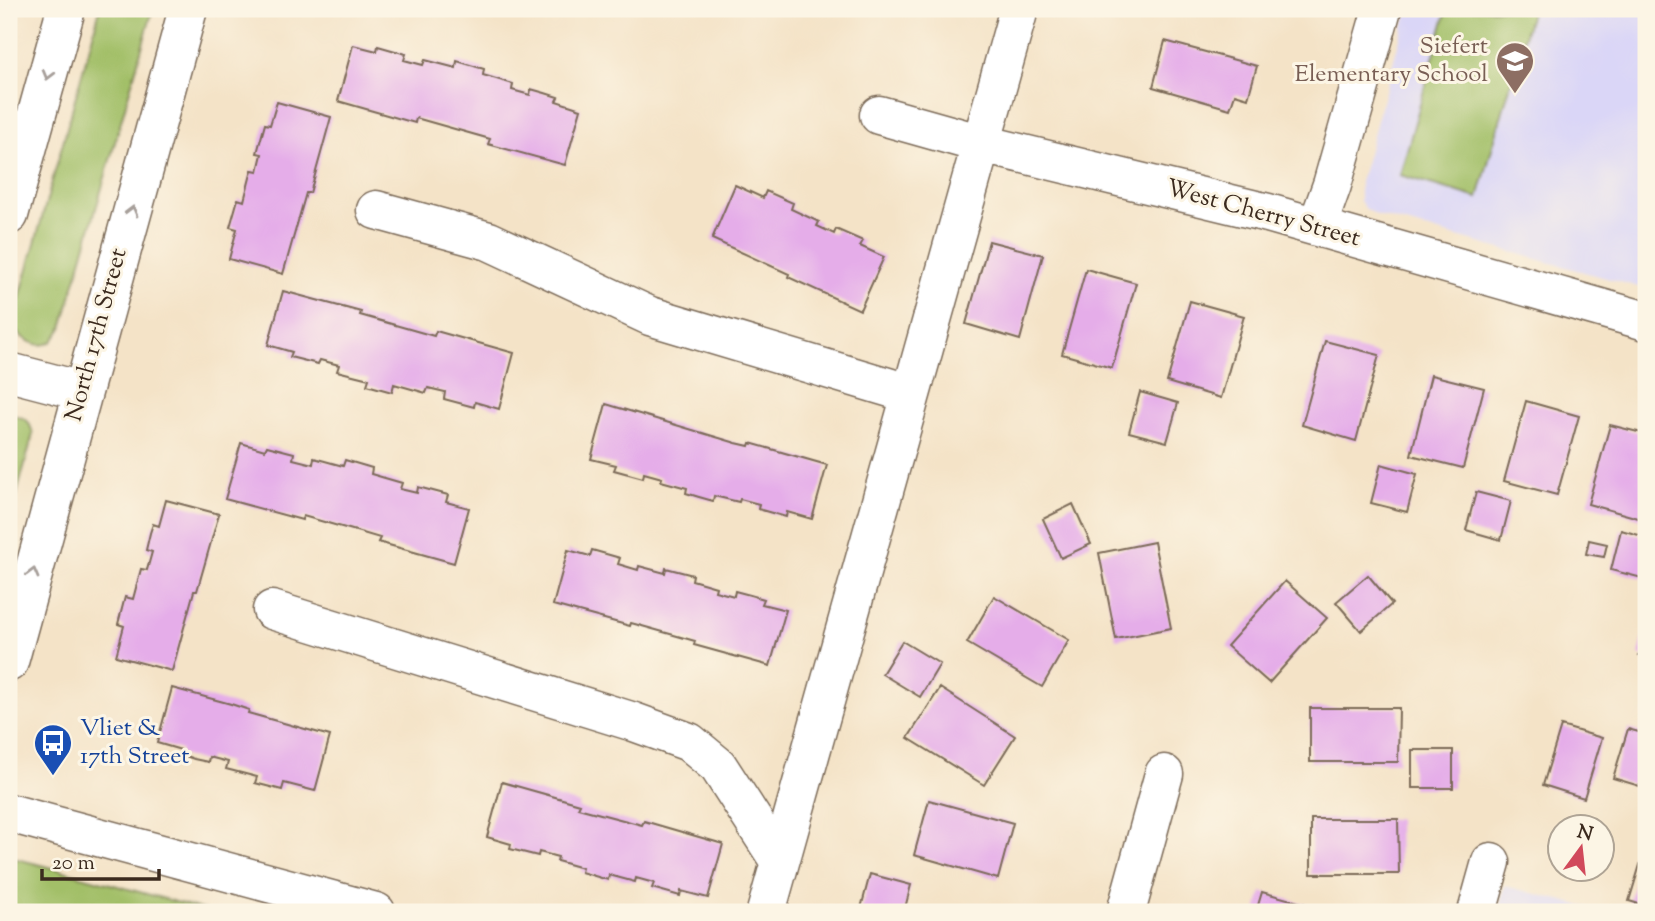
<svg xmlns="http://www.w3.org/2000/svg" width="1655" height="921" font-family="'Sorts Mill Goudy',serif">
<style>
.built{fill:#dad6f7}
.green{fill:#a2bf67;stroke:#6e7442;stroke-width:2}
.building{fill:#e5ade9}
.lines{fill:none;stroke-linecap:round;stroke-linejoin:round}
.minor-casing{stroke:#7c6b59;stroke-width:41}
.major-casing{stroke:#7c6b59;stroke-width:41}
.minor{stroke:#fff;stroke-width:38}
.major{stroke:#fff;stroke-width:38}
.oneway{stroke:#a79f9a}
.labels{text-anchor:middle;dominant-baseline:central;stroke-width:6;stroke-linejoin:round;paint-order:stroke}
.education-label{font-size:24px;fill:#785e54;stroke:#fcf5e5;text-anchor:end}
.street-label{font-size:24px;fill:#3b2a1e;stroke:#fcf5e5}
.transit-label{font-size:24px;fill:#164399;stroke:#fcf5e5;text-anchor:start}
</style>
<rect width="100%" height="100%" fill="#fcf5e5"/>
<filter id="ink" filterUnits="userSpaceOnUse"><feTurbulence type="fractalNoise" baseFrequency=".0143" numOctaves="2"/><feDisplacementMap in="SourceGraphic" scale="14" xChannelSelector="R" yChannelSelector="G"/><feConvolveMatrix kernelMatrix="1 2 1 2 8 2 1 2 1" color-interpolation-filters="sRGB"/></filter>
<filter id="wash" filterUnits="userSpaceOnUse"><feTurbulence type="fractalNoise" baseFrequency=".00686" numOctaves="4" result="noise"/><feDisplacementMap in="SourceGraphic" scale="28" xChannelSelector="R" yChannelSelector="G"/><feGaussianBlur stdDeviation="1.57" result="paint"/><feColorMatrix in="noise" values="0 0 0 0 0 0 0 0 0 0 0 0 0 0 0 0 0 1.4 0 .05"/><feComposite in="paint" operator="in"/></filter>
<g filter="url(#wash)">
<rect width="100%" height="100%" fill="#f4e3c7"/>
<path class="built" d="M1408,9h238v280l-269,-74 -11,-6 -6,-8v-19z
M1505,886l101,26h-108z"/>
<path class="green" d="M100,9h53l-91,319c-3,4 -7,11 -11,14 -13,8 -28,-3 -36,-12v-15z
M1447,9h85l-54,189 -78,-23z
M13,415c15,4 16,5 20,19l-24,89v-105z
M9,859h8l32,8 163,45h-203z"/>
<g id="blocks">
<path class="building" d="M1165,41l92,25 -9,32 -13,-4 -5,15 -77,-22z
M353,45l24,6 1,-5 28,8 -2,6 19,5 2,-5 31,8 1,-7 27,8 -1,6 30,9 -1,6 18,5 1,-6 14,4 13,4 -2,4 25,8 -16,56 -77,-21 2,-5 -74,-21 -1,5 -77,-22z
M277,102l54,15 -21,76h-4l-23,81 -54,-15 8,-30 -7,-2 8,-28 6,2 8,-31 6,1 4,-17 -5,-1 8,-29 5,1z
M735,185l28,13 3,-7 27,12 -2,6 28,13 -2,4 17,8 2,-5 27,12 -3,5 24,11 -24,53 -72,-33 1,-3 -77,-35z
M989,241l54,14 -23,85 -54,-16z
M1086,269l50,14 -24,85 -50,-14z
M283,291l78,21 -1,3 74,21 2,-5 78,22 -15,56 -24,-7 -1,5 -30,-8 1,-7 -17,-4 -2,5 -32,-9 -2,8 -25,-7 2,-6 -32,-8 2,-6 -19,-5 -2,4 -28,-7 2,-5 -24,-7z
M1190,301l54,15 -23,82 -54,-16z
M1325,341l54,14 -23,86 -54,-16z
M1431,375l53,13 -21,80 -52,-13z
M1140,392l38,11 -11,39 -38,-10z
M1526,401l53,15 -22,79 -53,-14z
M606,404l130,39 13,3 1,-3 77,22 -15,54 -25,-7 -1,5 -28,-8 1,-5 -19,-5 -1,3 -25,-6 -1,5 -14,-4 -13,-4 1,-5 -26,-7 1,-3 -18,-5 -1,5 -29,-8 2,-5 -25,-6z
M1610,425l36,9v69l-4,16 -54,-15z
M241,443l24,7 2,-4 27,7 -1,6 20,5 1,-6 29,8 2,-6 27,8 -1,6 31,9 -2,6 17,4 1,-6 30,8 -2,7 23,6 -15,55 -76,-21 2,-4 -24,-7 -53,-15 -1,4 -77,-21z
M1381,464l36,10 -10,38 -36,-9z
M1476,492l35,9 -10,39 -35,-10z
M166,500l53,14 -22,77h-3l-22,80 -56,-15 8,-30 -6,-2 7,-27 8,2 8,-30 6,1 5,-18 -6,-2 4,-17 3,-9 6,2z
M1073,504l18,40 -30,14 -18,-39z
M1621,530l25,7v42l-35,-9z
M1589,540l18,4 -3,13 -18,-3z
M1154,542l17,86 -55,11 -17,-86z
M568,550l22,6 2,-6 28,8 -2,6 20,6 1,-4 26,7 1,-5 27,7 -1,5 24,7 -1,4 19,5 1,-5 15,4 14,4 -2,5 24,6 -16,56 -76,-21 1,-4 -53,-15 -11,-3 -1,3 -77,-21z
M1368,575l24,29 -31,27 -25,-29z
M1285,581l42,37 -58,65 -42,-37z
M994,596l75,44 -27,47 -75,-44z
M1645,632h1v25l-7,-2z
M902,641l38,23 -20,33 -38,-23z
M172,688l59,16 18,6 -1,3 82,23 -15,55 -31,-8 -2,7 -27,-7 2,-6 -31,-8 2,-7 -19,-5 -1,5 -14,-3 -14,-5 1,-4 -24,-7z
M940,688l75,48 -31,49 -76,-47z
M1310,708h89l-1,54h-88z
M1561,726l41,12 -18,60 -41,-13z
M1628,729l18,5v54l-33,-10z
M1412,750h41v38h-41z
M502,782l78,22 -2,4 64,17 2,-4 79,23 -15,54 -27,-7 -1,5 -28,-8 2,-5 -18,-5 -1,4 -26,-7 -1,5 -27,-8 1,-4 -25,-7 1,-4 -19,-5 -1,4 -28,-7 1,-5 -24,-7z
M929,800l84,23 -15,56 -84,-24z
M1311,819h87l1,55h-88z
M1646,845v61l-17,-5z
M870,874l41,11 -7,27h-44z
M1262,892l69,19v1h-75z"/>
</g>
</g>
<g filter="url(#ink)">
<use href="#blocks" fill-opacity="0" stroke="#7c6b59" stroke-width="2"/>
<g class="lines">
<defs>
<path id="minor" d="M879,115l103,29 286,69 378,108
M376,210l113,31 161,75 261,78
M1317,227l15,-42 50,-176
M9,372l73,19
M272,610l362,112 55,20 29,24 62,96
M9,813l367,99
M766,912l253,-903
M1126,912l38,-138
M1477,912l14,-50"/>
<path id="major" d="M9,215l57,-206
M9,662l179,-653"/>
</defs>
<use href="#minor" class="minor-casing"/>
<use href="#major" class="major-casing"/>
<use href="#minor" class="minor"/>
<use href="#major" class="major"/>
</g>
<defs><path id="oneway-chevron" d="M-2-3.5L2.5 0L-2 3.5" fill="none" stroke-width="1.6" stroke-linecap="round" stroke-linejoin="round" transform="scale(1.75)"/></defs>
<g class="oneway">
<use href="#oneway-chevron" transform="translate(48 75) rotate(105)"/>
<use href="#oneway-chevron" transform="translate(132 211) rotate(-75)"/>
<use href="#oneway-chevron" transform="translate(33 573) rotate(-75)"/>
</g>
</g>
<defs>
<symbol id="school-pin" viewBox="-11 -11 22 30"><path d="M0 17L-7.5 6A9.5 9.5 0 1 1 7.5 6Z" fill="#8d6e63" stroke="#fcf5e5"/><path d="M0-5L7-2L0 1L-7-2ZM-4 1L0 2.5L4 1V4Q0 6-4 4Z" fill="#fff"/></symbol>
<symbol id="bus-pin" viewBox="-11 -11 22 30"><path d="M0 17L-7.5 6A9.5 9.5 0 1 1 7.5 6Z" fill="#1a4fb4" stroke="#fcf5e5"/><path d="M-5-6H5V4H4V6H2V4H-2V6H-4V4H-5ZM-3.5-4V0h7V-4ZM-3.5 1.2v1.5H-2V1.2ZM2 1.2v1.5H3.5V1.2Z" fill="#fff"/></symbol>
</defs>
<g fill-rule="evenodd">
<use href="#school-pin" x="1493" y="39" width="44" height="60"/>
<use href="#bus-pin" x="31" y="721" width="44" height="60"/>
</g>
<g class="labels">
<g class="education-label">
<text x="1488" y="47">Siefert<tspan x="1488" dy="28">Elementary School</tspan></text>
</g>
<g class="street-label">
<text transform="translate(1263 214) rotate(15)">West Cherry Street</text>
<text transform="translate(97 335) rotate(-75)">North 17th Street</text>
</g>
<g class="transit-label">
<text x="80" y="729">Vliet &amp;<tspan x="80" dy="28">17th Street</tspan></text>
</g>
</g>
<rect width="1655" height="921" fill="none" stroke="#fcf5e5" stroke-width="35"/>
<g transform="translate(1581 848) rotate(15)"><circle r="33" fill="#fcf5e5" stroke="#afa495" stroke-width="2"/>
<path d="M0-5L12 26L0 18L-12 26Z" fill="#d1495b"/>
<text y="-10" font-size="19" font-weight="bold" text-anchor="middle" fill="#3b2a1e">N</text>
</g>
<path d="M42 869v10h117v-10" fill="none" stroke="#3b2a1e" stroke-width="3.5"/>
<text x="52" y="869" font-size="21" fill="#3b2a1e" stroke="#fcf5e5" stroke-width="5" paint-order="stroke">20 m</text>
</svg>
